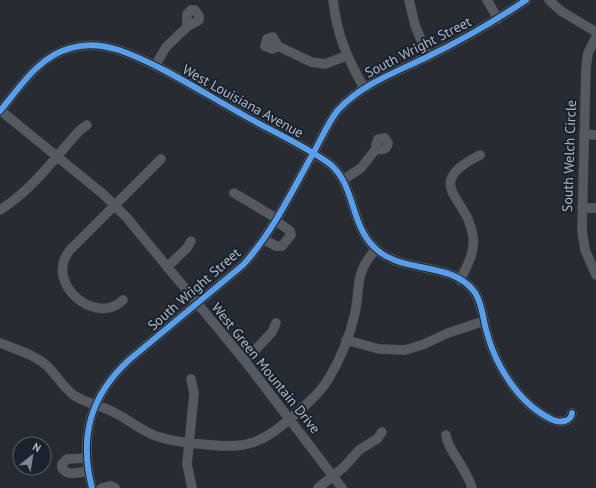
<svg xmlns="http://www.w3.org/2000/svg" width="596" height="488" font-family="'PT Sans',sans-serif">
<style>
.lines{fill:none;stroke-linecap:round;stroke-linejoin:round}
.minor-casing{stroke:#44484d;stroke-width:10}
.minor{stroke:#555a61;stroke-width:9}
.cycleway-casing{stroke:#19222d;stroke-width:8}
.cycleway{stroke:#5a9eea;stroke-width:6}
.labels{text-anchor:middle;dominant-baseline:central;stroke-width:4;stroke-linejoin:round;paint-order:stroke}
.street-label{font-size:14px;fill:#aeb7c5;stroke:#19222d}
</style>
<rect width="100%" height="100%" fill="#262c32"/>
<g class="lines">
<defs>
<path id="minor" d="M333,0c4,36 14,57 31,88
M409,0l6,25 13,32
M487,0l11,19
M549,0l12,11 35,21
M596,37l-8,16 -2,14 -4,163 3,20 11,25
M278,46l-6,3 -7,-3 2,-7 6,-2 5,9 33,16 14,2 21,-8
M155,66l11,-19 21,-20 12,-7v-4l-4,-6h-4l-4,4v13
M0,110l103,84 24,24 118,143 97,127
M0,111c20,-24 39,-55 71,-63 16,-5 32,-3 48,2 42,15 81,41 121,63 29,17 62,31 90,51 25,21 20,58 43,82 27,29 75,14 100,44 9,11 10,30 14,43 9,34 33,72 66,87 7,3 18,2 19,-7
M584,134l12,1
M343,180l18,-12 15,-19v-4l2,-6 7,-1 3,5c-1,7 -6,7 -12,6
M234,193l42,25
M582,208h14
M0,210c32,-20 54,-51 79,-79l8,-6
M263,239l13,7h6l9,-11 -1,-4 -15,-11
M167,267l20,-19 4,-7
M460,280c7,-14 15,-27 13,-43 -4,-40 -53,-52 7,-82
M123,300c-27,27 -80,-17 -53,-50l91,-91
M346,340l33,9 26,1 17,-5 26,-12 36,-12
M0,343c15,6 33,11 46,22 11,10 17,23 29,31 11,7 24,9 36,15 16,7 29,19 45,25 15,5 30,7 45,8 47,6 60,0 96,-31 12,-11 24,-21 32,-35 12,-20 21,-43 26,-65 6,-29 -1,-39 21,-64
M245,361l27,-29 4,-9
M191,379l3,15 -7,70 5,24
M446,435c1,14 21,34 26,53
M86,458l-19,1 -5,5v4c6,9 17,4 26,3
M92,488c-13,-51 -2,-92 37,-128l114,-95c30,-33 50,-76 72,-115 7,-13 14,-29 23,-40 25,-27 59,-38 91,-54 33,-16 66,-35 97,-56
M102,488l9,-2 4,2
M318,488l26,-21 15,-17 18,-11 5,-7"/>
</defs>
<use href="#minor" class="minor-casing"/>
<use href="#minor" class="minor"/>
<defs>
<path id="cycleway" d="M0,111c20,-24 39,-55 71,-63 16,-5 32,-3 48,2 42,15 81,41 121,63 29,17 62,31 90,51 25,21 20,58 43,82 27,29 75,14 100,44 9,11 10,30 14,43 9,34 33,72 66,87 7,3 18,2 19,-7
M92,488c-13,-51 -2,-92 37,-128l114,-95c30,-33 50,-76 72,-115 7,-13 14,-29 23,-40 25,-27 59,-38 91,-54 33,-16 66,-35 97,-56"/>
</defs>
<use href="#cycleway" class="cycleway-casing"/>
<use href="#cycleway" class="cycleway"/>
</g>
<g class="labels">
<g class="street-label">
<text transform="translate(418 47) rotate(-27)">South Wright Street</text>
<text transform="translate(243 101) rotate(29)">West Louisiana Avenue</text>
<text transform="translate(569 156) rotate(-88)">South Welch Circle</text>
<text transform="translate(194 289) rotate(-41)">South Wright Street</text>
<text transform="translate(266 368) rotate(51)">West Green Mountain Drive</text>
</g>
</g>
<g transform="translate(32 456) rotate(30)"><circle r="19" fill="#19222d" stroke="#555e6a"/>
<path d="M0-3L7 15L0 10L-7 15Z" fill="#7e8692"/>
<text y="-6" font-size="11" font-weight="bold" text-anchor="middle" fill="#aeb7c5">N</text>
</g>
</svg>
